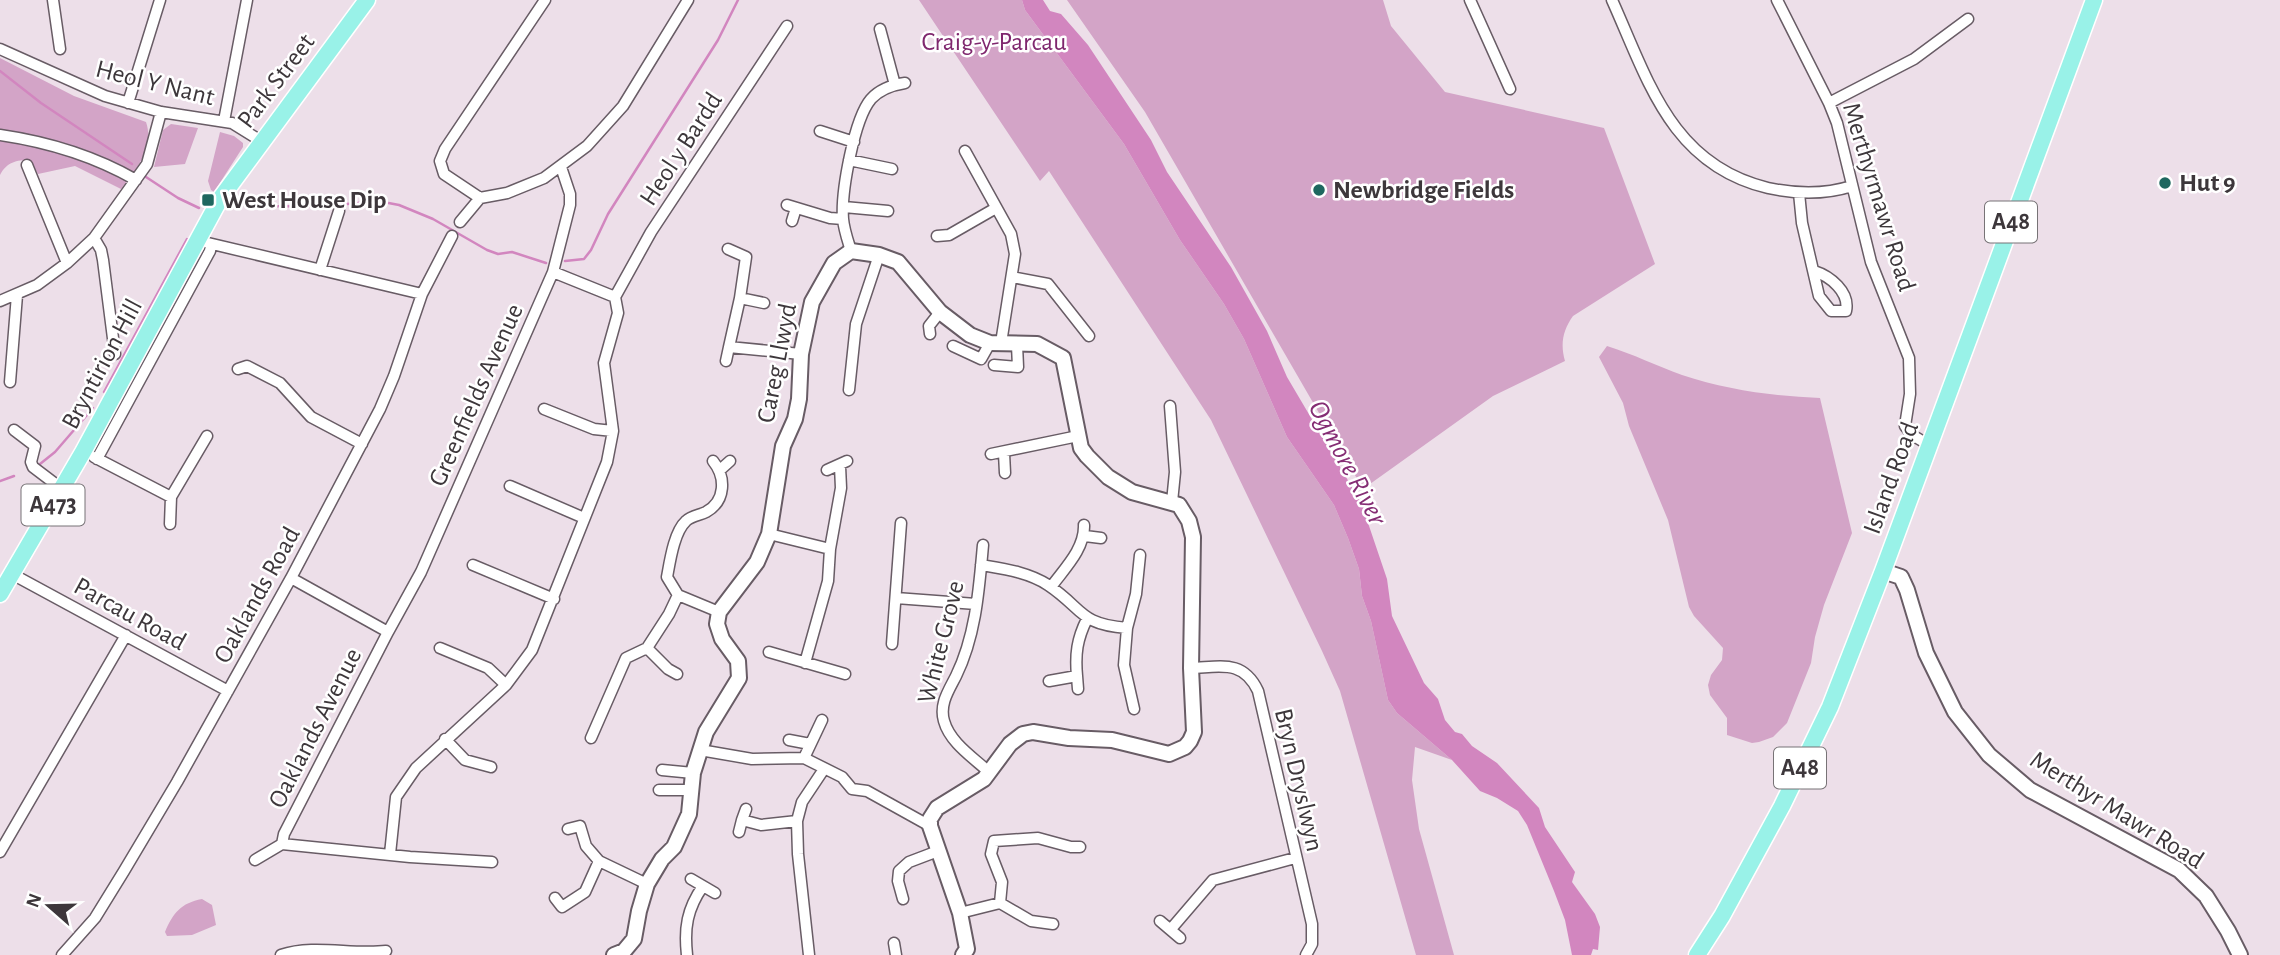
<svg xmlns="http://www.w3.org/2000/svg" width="2280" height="955" font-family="'Alegreya Sans',sans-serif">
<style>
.green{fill:#d3a4c7}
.water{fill:#d286bf}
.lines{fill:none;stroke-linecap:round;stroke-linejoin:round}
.stream{stroke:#d286bf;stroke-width:2.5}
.street-casing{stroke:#685c65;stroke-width:13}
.secondary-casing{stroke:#685c65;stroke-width:18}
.primary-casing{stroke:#fff;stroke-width:19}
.street{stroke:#fff;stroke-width:10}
.secondary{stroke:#fff;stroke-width:14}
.primary{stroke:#99f2e8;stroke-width:16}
.poi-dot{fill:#1e675f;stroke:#fff;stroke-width:2.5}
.labels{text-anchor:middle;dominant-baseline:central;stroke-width:5;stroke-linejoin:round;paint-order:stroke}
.shield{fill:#fff;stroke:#777376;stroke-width:2}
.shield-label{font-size:24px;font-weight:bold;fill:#3d373b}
.park-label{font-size:26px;fill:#7f276e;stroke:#fff}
.street-label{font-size:26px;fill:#3d373b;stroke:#fff}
.poi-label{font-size:26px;font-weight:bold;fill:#3d373b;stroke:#fff;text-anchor:start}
.water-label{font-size:28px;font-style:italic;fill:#852d74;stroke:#fff}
</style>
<rect width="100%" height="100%" fill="#eddfe9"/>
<path class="green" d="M919,0h103l3,10 99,134 56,96 44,64 20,35 43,98 47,68 14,33 11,31 3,27 9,25 17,79 9,13 55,47 -37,-13 -3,33 7,49 35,126h-38l-76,-264 -18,-40 -111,-231 -162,-249 -9,10z
M1067,0h316l8,26 54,66 159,36 51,136 -82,52c-10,14 -13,28 -8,45l-72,35 -130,93 -218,-377z
M0,58l74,38 72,26c9,26 -10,48 -25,67l-46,-23 -37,8 -8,-14c-14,0 -23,2 -30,15z
M171,124l27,4 -13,36 -31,3 9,-37z
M220,132l14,4 9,7v4l-29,45 -3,-2 -3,-9z
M200,251l4,1 -1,4 -109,194 -2,-2z
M1607,346c26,8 50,20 75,29 45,15 91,21 138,23l32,135 -28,72 -9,32 -4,26 -24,60 -14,14 -14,5 -7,1 -25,-8v-17l-17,-23 -2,-10 3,-10 11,-15 1,-12 -29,-32 -5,-9 -21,-87 -39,-94 -6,-23 -24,-46z
M202,899l10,6 4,20 -24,10 -25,1 -2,-4c8,-19 16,-29 37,-33z"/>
<path class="water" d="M1022,0h21l7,11 11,3 27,31 63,95 16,32 64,95 36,64 20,46 79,134 4,-3 2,3 -5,9 20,59 5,37 32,67 14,16 7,21 10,12 7,2 10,12 25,17 42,45 6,19 30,45 -3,10 23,32 5,13 -2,23 -5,-1 -2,6h-19l-7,-35 -11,-29 -27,-66 -9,-14 -21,-13 -17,-7 -28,-31 -55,-47 -9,-13 -17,-79 -9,-25 -3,-27 -11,-31 -14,-33 -47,-68 -43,-98 -20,-35 -44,-64 -56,-96 -99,-134z"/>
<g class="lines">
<path class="stream" d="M0,71l41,32 91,61
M146,177l32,21 21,10
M235,199l29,7 68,1
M347,204l31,-3 21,4 34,14 54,31 11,4 14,-2 34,11
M565,261l19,-2 7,-9 17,-36 110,-174 20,-40
M104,392l83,-153
M40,464l15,-12 38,-44
M0,481l14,-5"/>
<defs>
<path id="street" d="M53,0l7,49
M1470,0l40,89
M1612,0c36,80 59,165 156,188 28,6 56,7 84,-2
M1777,0l52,103 8,20 34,139 38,96 1,36 -5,32 7,9 17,10
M880,29l15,56
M0,49l105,47 56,16 71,11 29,18
M128,103l32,-103
M1829,103l85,-44 54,-40
M224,121l23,-121
M820,131l34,11
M0,135c48,7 94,21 136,45
M965,151l46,83 4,20 -14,89
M849,160l43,9
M27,165l40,98
M1799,193l3,30 17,73 12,15h15c4,-19 -16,-35 -32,-40
M480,198l-36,-24 -4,-13 5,-12 100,-149
M787,205l43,13 13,1
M844,207l44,4
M792,221l4,-13
M460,222l20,-24 27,-5 37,-15 43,-32 36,-40 65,-106
M937,236l12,-1 47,-27
M94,238l7,12 2,10 12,94
M208,243l214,51
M728,249l18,8 -6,41
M851,251c-3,-10 -7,-21 -8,-32 -2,-27 11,-100 28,-120 9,-10 21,-14 34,-16
M320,270l19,-59
M1012,277l36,7 41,52
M615,297l36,-65 136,-206
M0,301l37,-16 30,-22 27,-25 53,-74 14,-52
M764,303l-24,-5 -11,49 72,7
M930,334l-1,-8 11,-14
M953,346l28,13 9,-16
M726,361l3,-14
M994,365l24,2 -1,-22
M238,369l9,-3 33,17 31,34 51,27
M10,382l7,-87
M849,390l7,-66 23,-69
M1170,406l5,66 -3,30
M544,409l50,20 19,2
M14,430l21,16 -4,16 2,5 29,22
M1004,453l1,20
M991,454l87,-18
M94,457l77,40 -1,27
M97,459l113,-208 1,-6
M713,461c13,16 13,40 -7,51 -6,3 -15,4 -20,9 -12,11 -16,40 -19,56l11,18 41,17
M720,470l10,-9
M827,470l20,-9
M510,486l74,32
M171,497l36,-61
M769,534l61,15
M1085,536l16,2
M983,545c-4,44 -7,90 -27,131 -7,14 -17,28 -12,45 6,22 30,37 46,52
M473,565l81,34
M981,565c23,4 47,7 67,20 36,24 30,39 79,43
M12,574l216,117
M291,578l97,54
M1051,587c13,-18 34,-38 33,-62
M896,598l80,6
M892,644l9,-121
M440,648l48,20 18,17
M647,648l21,21 9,5
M769,652l76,22
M805,663l23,-82 2,-32 11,-61 -1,-22
M1191,668c29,-1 52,-9 67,23l54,233v20l-6,11
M1077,676l1,13
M1049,681l28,-5c-2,-22 0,-37 10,-57
M1134,709l-10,-44 3,-37 9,-34 4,-39
M591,738l35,-80 21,-10 22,-34 9,-19
M445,739l20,21 26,7
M789,740l21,4
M700,750l52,9 52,-1 38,19 10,12 15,2 63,35
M804,758l18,-38
M662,770l31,3
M659,790h33
M742,820l4,-11
M568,829l12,-3 6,20 13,15
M739,832l3,-12 19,5 36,-4
M0,852l126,-217
M390,854l6,-57 20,-29 90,-83 26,-35 75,-188 6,-31 -9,-68 14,-50 -3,-16 -62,-25
M255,860l27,-16
M492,862l-82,-5 -128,-13 2,-10 104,-202 33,-60 132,-300 17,-67v-11l-9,-27
M691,879l12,7
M555,898l7,9 23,-15 14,-31 48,23
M903,899l-5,-18 1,-10 10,-9 29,-11
M1000,903l2,-21 -11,-28 3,-13 44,-3 33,9h9
M960,913l40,-10 31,18 22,3
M1160,921l20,17
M1171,929l42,-49 82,-22
M894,943l2,12
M62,955l33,-37 29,-47 53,-89 114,-204 89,-169 14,-33 28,-82 30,-58
M281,955c33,-11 70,0 105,-4
M687,955c-3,-27 0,-46 16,-69l12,7
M809,955l-11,-101 -1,-33 5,-19 22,-33"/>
<path id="secondary" d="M1883,571l18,6 6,13 19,63 29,59 34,43 41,35 149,80 27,26 22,35 12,24
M614,955l10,-4 10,-12 5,-28 8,-27 15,-25 12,-12 15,-33 4,-41 13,-41 33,-54 -1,-17 -16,-22 -5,-15 2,-12 38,-50 12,-28 14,-88 12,-27 4,-20 2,-45 11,-52 22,-39 17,-12 28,4 19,7 42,50 30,23 20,8 47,1 26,14 18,90 6,8 21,21 24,15 47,13 10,16 4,16 -2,131 3,64 -4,9 -5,6 -16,7 -57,-14 -43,-2 -36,-6 -10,2 -13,10 -26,35 -47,29 -7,11v7l30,87 7,36 -4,6"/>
<path id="primary" d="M0,594l83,-142 137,-253 147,-199
M1697,955l25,-39 60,-110 48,-99 53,-136 211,-571"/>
</defs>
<use href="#street" class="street-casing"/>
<use href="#secondary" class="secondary-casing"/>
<use href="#primary" class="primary-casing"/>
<use href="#street" class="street"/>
<use href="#secondary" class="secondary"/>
<use href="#primary" class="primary"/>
</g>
<g class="poi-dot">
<circle cx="2165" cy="183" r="7"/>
<circle cx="1319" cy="190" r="7"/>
<rect x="201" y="193" width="14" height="14" rx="3.5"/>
</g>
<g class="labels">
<g class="shield">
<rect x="1985" y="201.5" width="52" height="41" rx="5"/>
<rect x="21.5" y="484.5" width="63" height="41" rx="5"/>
<rect x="1774" y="747.5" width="52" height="41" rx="5"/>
</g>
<g class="shield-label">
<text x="2011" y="222">A48</text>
<text x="53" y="505">A473</text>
<text x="1800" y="768">A48</text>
</g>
<g class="park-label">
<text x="994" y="42">Craig-y-Parcau</text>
</g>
<g class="street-label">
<text transform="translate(276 81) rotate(-53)">Park Street</text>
<text transform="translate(155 83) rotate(14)">Heol Y Nant</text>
<text transform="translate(681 149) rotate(-57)">Heol y Bardd</text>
<text transform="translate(1879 197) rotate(73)">Merthyrmawr Road</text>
<text transform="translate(777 363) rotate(-79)">Careg Llwyd</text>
<text transform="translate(102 364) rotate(-62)">Bryntirion Hill</text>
<text transform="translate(476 395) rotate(-66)">Greenfields Avenue</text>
<text transform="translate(1891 478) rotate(-70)">Island Road</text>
<text transform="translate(257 595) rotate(-61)">Oaklands Road</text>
<text transform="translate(130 614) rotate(29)">Parcau Road</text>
<text transform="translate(941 642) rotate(-76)">White Grove</text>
<text transform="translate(315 728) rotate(-63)">Oaklands Avenue</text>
<text transform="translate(1299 780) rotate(77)">Bryn Dryslwyn</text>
<text transform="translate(2117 810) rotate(32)">Merthyr Mawr Road</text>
</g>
<g class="poi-label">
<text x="2179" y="183">Hut 9</text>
<text x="1333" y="190">Newbridge Fields</text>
<text x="222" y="200">West House Dip</text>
</g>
<g class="water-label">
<text transform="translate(1347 463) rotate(62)">Ogmore River</text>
</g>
</g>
<g transform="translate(49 906) rotate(290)" stroke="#ffffff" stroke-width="5" paint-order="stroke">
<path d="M0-5L12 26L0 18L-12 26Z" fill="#3d373b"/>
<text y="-10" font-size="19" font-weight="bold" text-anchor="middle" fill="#3d373b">N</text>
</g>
</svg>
